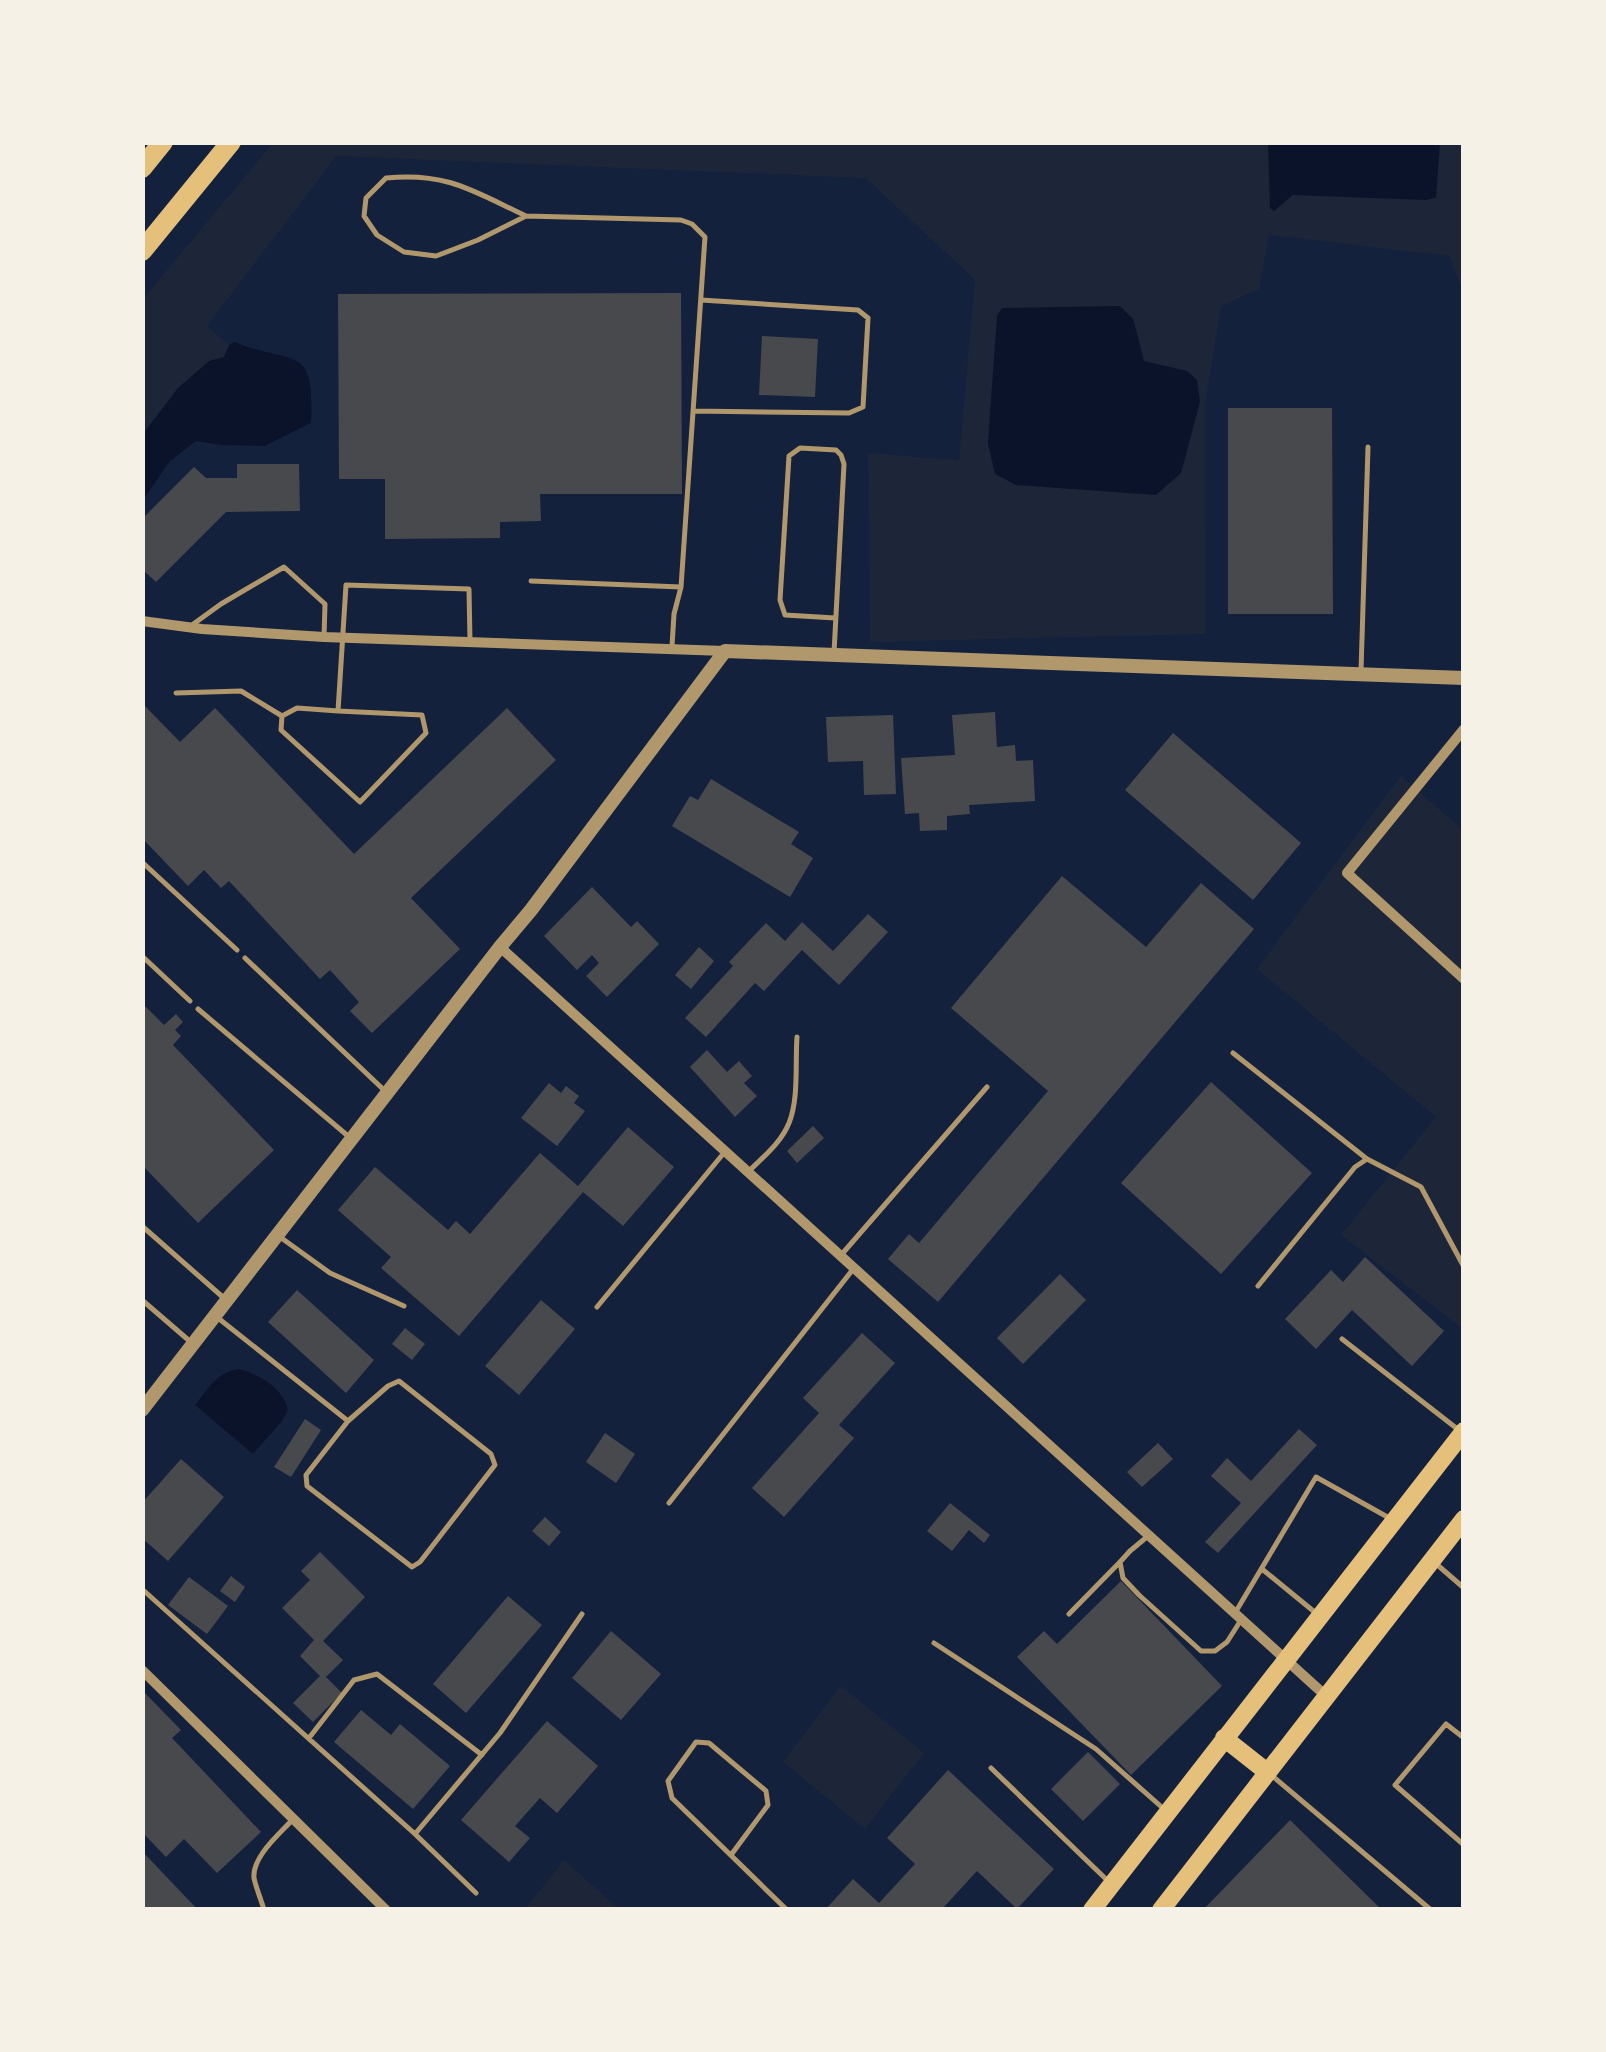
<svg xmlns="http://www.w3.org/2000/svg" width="1606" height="2052" font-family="Commissioner,sans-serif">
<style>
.green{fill:#1d2539;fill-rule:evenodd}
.water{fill:#0b132b}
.building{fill:#48494c}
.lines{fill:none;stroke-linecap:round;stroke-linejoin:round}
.service{stroke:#b1986c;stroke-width:5}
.minor{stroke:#b1986c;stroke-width:10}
.tertiary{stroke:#b1986c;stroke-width:14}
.primary{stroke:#e5c07b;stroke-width:18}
.motorway{stroke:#e5c07b;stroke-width:20}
</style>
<rect width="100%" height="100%" fill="#14213d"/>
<path class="green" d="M273,143h1190v148l-14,-35 -180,-21 -10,54 -38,17 -16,98 1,230 -336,8 -2,-189 91,7 16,-180 -109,-102 -530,-22 -129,170 22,19 -5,12 -46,31 -35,46 -1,-134zM1002,309l131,10 11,42 43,10 -192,103 -7,-31 9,-127z
M1401,776l62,54v499l-122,-94 95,-118 -179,-148z
M841,1686l83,67 -59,76 -82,-67z
M564,1860l55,49h-94z"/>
<path class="water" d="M1268,143h172l-4,55 -11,2 -132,-5 -19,16 -4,-3z
M1120,306l13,13 11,42 43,10 10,9 3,22 -19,71 -25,22 -140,-10 -21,-11 -7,-31 9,-127 5,-8z
M235,342c60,25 80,-1 76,81l-46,23 -44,-1 -25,-4 -26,20 -27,39v-66l35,-46 31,-27 15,-4 5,-12z
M239,1369c20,5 44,19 49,41l-6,11 -29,33 -58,-49c13,-16 23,-34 44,-36z"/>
<path class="building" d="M681,293l1,201h-142l1,27 -41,1v16l-115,1v-60h-46l-1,-185z
M762,336l56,3 -3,58 -56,-2z
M1228,408h104l1,206h-105z
M237,464h62l1,47 -74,1 -70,70 -14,-13v-50l52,-52 12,11h31z
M142,703l38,39 35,-34 139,146 153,-146 49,52 -145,138 49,51 -88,84 -22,-22 9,-9 -29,-32 -10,9 -91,-98 -8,7 -17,-18 -16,16 -46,-48v-27l3,-2 -3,-2z
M995,712l2,35 18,-2 1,16 17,-1 2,41 -66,4 1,9 -23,2v14l-27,1 -1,-18 -14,1 -4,-56 54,-3 -3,-40z
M893,715l3,79 -32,1 -1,-34 -35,1 -2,-45z
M1173,733l128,110 -48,57 -128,-110z
M711,779l88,53 -8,12 22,14 -23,39 -118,-71 18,-30 8,4z
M1062,876l84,71 55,-64 53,46 -316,373 -50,-43 21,-25 10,9 129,-152 -97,-83z
M592,887l39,40 6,-6 22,23 -52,53 -21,-21 13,-13 -7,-8 -15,15 -33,-34z
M868,914l20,18 -49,53 -37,-35 -38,41 -9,-8 -49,54 -21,-19 48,-52 -4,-4 37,-39 19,18 17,-19 31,29z
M699,947l15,14 -23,28 -16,-14z
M142,1003l22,22 12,-11 7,8 -8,8 6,6 -8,9 101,105 -76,73 -56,-58z
M707,1050l20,22 12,-11 13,15 -8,7 13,13 -22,21 -45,-50z
M1211,1082l101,91 -91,101 -100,-91z
M549,1083l12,10 5,-7 13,10 -5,7 11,8 -28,35 -36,-28z
M813,1126l11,12 -27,25 -10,-12z
M628,1127l46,40 -51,59 -40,-34 -124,144 -78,-68 10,-11 -53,-47 37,-43 73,63 8,-9 14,13 70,-81 38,33z
M1365,1257l79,74 -32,35 -60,-56 -36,39 -31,-30 46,-49 12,12z
M1060,1274l26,26 -63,64 -26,-26z
M297,1290l77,70 -28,33 -78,-71z
M541,1300l34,29 -56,66 -34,-29z
M405,1328l20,16 -13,16 -20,-16z
M862,1333l33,30 -56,62 15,13 -70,79 -32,-29 67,-75 -16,-15z
M305,1419l16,11 -30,47 -17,-10z
M1299,1429l18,16 -99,108 -13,-11 36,-39 -30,-27 16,-18 24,23z
M605,1433l30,21 -19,29 -30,-21z
M1158,1443l15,16 -31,28 -15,-15z
M181,1459l43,38 -56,64 -26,-23v-35z
M950,1503l40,32 -6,8 -15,-13 -17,21 -25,-20z
M545,1517l16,15 -12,14 -17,-15z
M320,1552l45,45 -42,44 20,19 -17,17 16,16 -29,29 -20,-19 27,-27 -20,-20 14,-16 -32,-32 28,-28 -9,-9z
M231,1576l14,11 -10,15 -15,-11z
M189,1577l39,29 -21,28 -39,-29z
M1121,1581l101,105 -91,89 -114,-118 27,-26 13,13z
M508,1596l34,29 -76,88 -33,-29z
M611,1631l50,43 -40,46 -49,-42z
M142,1690l39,40 -9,8 89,94 -44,41 -33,-34 -18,18 -24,-25z
M361,1710l30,25 9,-11 50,42 -37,43 -79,-67z
M547,1721l51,45 -41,47 -17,-15 -25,28 15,12 -21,24 -48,-42z
M1088,1752l32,32 -37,37 -32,-32z
M948,1770l106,99 -37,40 -40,-38 -34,37 2,2h-120l28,-31 26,24 36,-39 -28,-26z
M1290,1820l92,90h-179z
M142,1851l56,59h-56z"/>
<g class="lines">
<path class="service" d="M526,216c-53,-25 -79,-44 -140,-38l-20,20 -2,18 13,19 27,17 32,4 42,-16 48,-24 155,4 11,4 13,13 -24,350
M694,411l155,2 14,-6 5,-89 -10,-8 -157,-10
M531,581l150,6 -7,27 -2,32
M192,625l29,-21 63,-37 41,37 -1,33
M834,653l10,-189 -3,-9 -5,-5 -36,-2 -11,8 -9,144 5,15 50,3
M1361,671l7,-224
M176,693l65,-2 41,25
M338,711l84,4 4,18 -66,69 -79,-72 1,-14 15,-8 41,3 8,-126 123,4 1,53
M142,862l95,88
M142,956l48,45
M245,958l140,133
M198,1009l150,127
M1233,1053l134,106 54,28 43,80
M748,1172c15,-15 33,-29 41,-49 10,-25 6,-59 8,-86
M142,1226l83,73
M280,1237l50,36 74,33
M842,1254l145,-167
M1258,1286l97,-119 12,-8
M142,1300l51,44
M597,1307l126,-153
M218,1318l130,103 -42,54 1,11 105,81 8,-5 75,-97 -4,-11 -92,-73 -11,5 -40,35
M1342,1339l118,92
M669,1503l185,-235
M1148,1536l-18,15 -10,11 3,16 16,17 62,56h14l12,-9 14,-22
M1434,1562l30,26
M1262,1569l55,45
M142,1589l273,245 85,-101 82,-119
M1235,1613l81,-136 75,42
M1069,1614l51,-52
M934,1643l162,106 69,61
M309,1738l45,-58 23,-6 105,81
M1464,1738l-18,-14 -51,61 69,60
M991,1768l118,114
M1270,1774l161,136
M415,1834l61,59
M731,1855l37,-50 -2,-14 -57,-48 -13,-1 -28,39 4,17 115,112
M264,1910c-3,-11 -8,-22 -10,-32 -2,-22 27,-45 40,-60"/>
<path class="minor" d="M142,621l60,8 122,8 401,14
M1464,729l-117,144 117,106
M500,947l826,749
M142,1670l244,240"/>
<path class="tertiary" d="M142,1410l358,-463 31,-37 194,-259 739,27"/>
<path class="primary" d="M1224,1738l43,34
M1092,1910l372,-479
M1161,1910l303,-391"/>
<path class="motorway" d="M142,168l21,-26
M142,251l89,-109"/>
</g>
<rect width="1606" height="2052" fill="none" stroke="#f6f1e7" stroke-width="290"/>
</svg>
